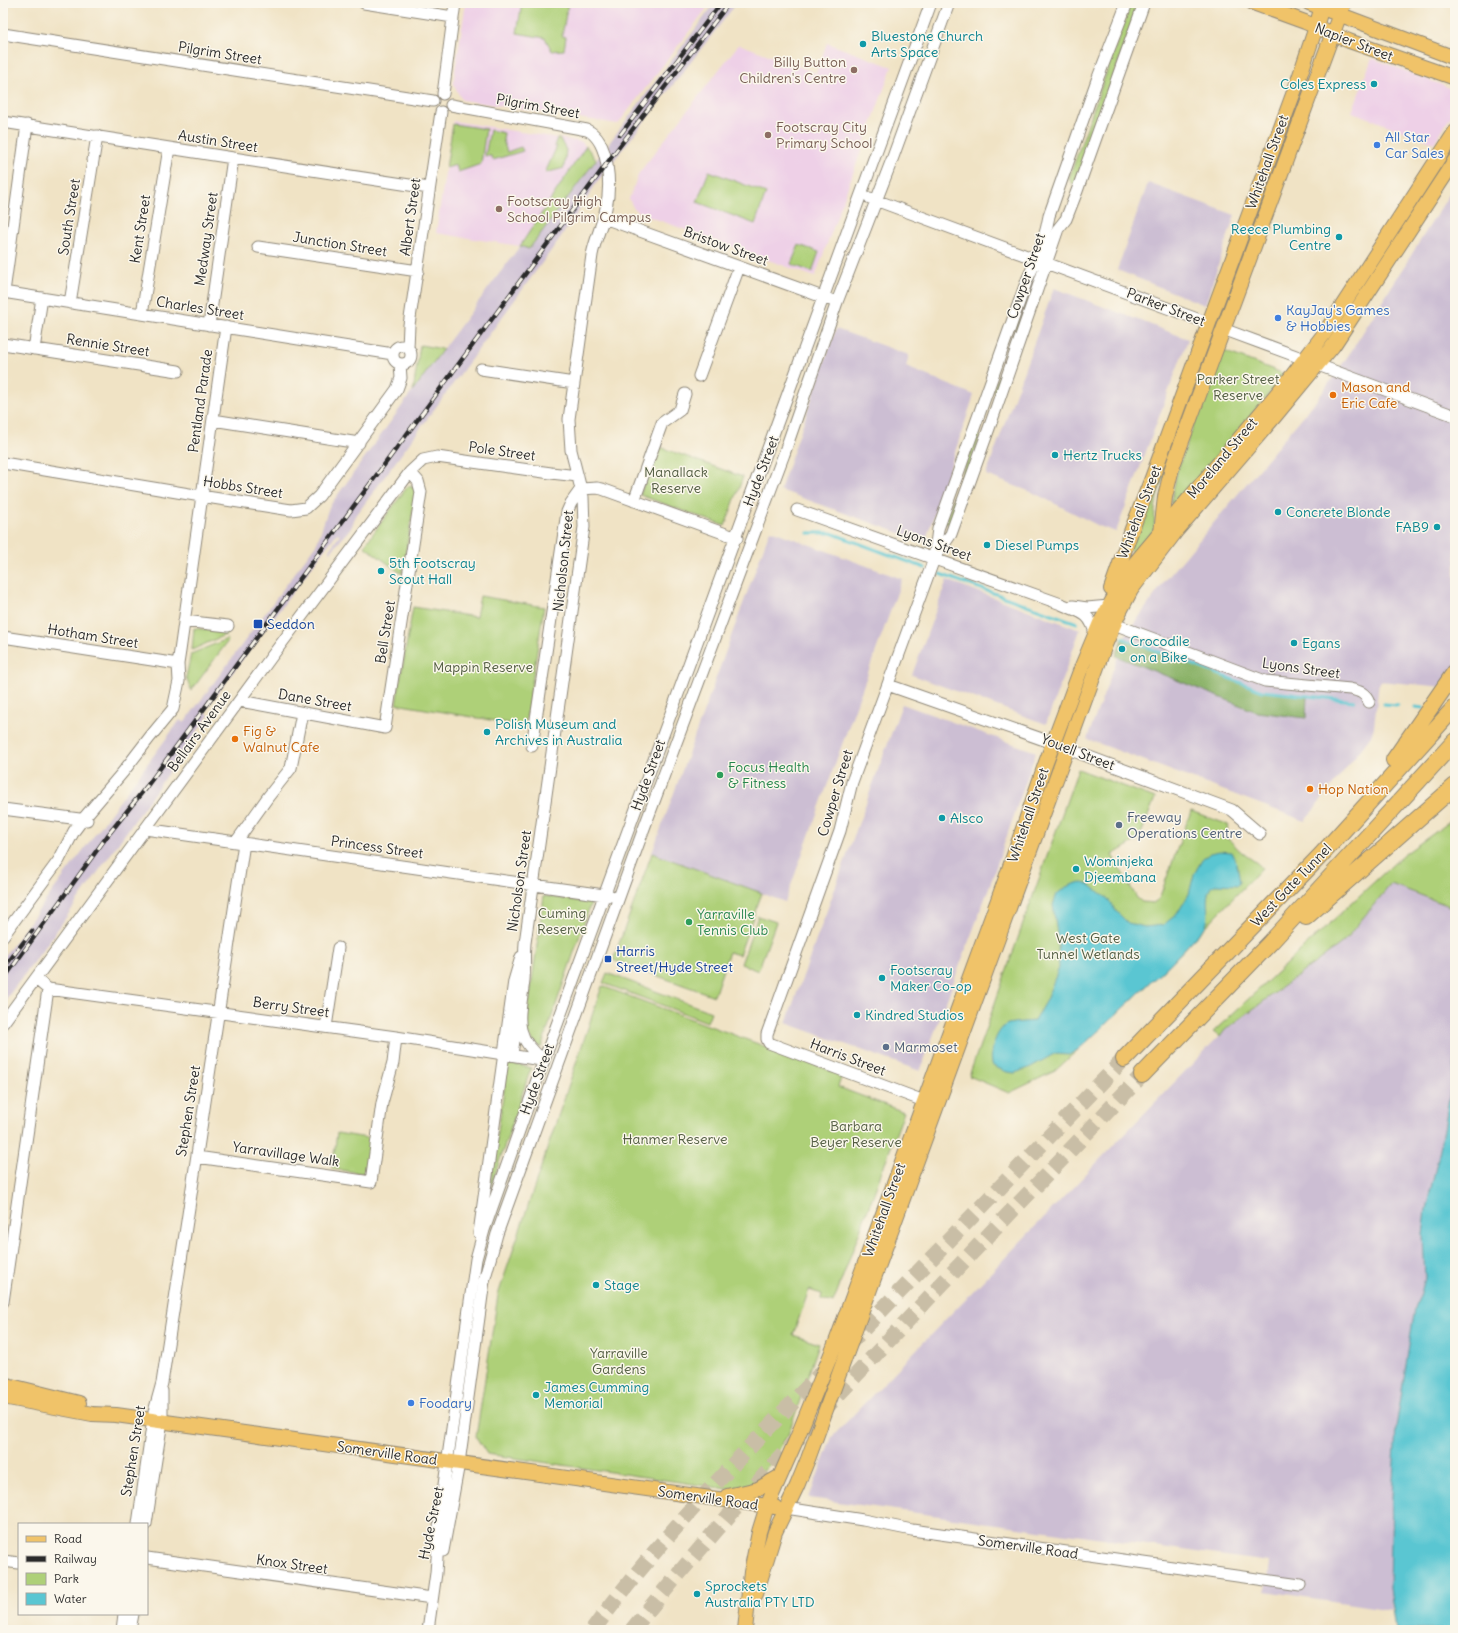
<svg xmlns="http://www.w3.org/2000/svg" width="1458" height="1633" font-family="Delius,sans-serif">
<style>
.built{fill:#eed0e7}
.industrial{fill:#ccbed3}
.green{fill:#aed078;stroke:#6c7e52}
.forest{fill:#8ab268;stroke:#5a6e4a}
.water{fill:#5ac6d2;stroke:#42787e}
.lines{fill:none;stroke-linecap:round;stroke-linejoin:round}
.stream{stroke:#5ac6d2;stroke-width:3}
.highway-tunnel{stroke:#c9bea6;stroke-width:16;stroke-dasharray:16 8;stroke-linecap:butt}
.minor-casing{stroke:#8e8778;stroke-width:13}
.major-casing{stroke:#8e8778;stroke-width:16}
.highway-casing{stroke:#8e8778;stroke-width:18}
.minor{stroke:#fff;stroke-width:11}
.major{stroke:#f0c369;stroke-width:14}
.highway{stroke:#f0c369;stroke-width:16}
.rail-casing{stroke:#2b2b2b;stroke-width:4.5}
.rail{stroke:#fbf7ec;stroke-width:3;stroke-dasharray:9;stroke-linecap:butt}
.culture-dot{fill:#0f9aa8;stroke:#fbf7ec;stroke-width:1.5}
.education-dot{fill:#8d6e63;stroke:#fbf7ec;stroke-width:1.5}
.shop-dot{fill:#3f7fe0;stroke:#fbf7ec;stroke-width:1.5}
.food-dot{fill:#e8710a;stroke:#fbf7ec;stroke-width:1.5}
.transit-dot{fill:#1a4fb4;stroke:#fbf7ec;stroke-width:1.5}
.leisure-dot{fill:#2e9e5b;stroke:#fbf7ec;stroke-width:1.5}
.service-dot{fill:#5c6f8a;stroke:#fbf7ec;stroke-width:1.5}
.labels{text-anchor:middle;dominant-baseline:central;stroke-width:3;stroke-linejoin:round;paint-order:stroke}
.culture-label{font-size:14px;fill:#0d838f;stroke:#fbf7ec;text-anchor:start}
.street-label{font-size:14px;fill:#2b2b2b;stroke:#fbf7ec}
.education-label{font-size:14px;fill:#785e54;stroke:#fbf7ec;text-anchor:start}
.shop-label{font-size:14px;fill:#366cbe;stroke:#fbf7ec;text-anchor:start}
.park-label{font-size:14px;fill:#525d42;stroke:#fbf7ec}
.food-label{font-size:14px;fill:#c56008;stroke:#fbf7ec;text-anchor:start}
.transit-label{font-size:14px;fill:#164399;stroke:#fbf7ec;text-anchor:start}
.leisure-label{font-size:14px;fill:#27864d;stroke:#fbf7ec;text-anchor:start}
.service-label{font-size:14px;fill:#4e5e75;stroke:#fbf7ec;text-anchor:start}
</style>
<rect width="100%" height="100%" fill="#fbf7ec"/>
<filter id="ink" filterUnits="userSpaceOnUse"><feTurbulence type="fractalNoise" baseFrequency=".025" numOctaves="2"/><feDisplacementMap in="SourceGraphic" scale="8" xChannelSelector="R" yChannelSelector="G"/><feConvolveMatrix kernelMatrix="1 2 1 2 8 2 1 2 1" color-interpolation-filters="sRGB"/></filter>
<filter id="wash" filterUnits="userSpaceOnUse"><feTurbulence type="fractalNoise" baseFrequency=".012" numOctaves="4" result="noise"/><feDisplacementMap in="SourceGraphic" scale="16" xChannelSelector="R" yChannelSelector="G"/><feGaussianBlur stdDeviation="0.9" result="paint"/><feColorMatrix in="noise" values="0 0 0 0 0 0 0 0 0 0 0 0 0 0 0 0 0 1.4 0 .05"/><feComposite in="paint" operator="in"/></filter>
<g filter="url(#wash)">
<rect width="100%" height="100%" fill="#f0e3c5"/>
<path class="built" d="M466,3h245l-93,121 -156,-24 -9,-16z
M827,43l65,24 -77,210 -173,-63 -8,-5 -5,-10 10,-26 100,-129 77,29z
M1372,58l83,32v20l-21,33 -82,-31z
M453,121l129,21 14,18 -67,89 -9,-3 -84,-13z"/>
<path class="industrial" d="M715,3h22l-140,179 -14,23 -30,43 -198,269 -3,9 -21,26 -2,-2 11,-15 -3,-2 -133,178 5,4 -159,225 -47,63v-45l177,-238 4,3 133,-180 12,-36 114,-158 77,-103 9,3z
M1148,183l87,32 -30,90 -88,-35z
M1455,185v503l-76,-7 -5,46 -3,9 -66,85 -218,-82 39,-104 39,-54 155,-185 30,-43z
M1054,288l134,51 -72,193 -17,-6 -65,-33 -48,-18z
M836,329l73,26 -3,12 68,28 -49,147 -145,-52z
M770,530l132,49 -117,323 -133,-49z
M947,580l133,50 -34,94 -134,-49z
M902,704l134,48 -49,141 -67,178 -134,-48z
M1391,884l64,24v154l-13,79 -16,68 -3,26 2,43 -4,15 -6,15 -19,120 -4,68 -2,92 2,22 -126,-19 3,-29 -460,-64 23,-61 393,-407 118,-88z"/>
<path class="green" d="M522,3h46l-6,33 4,1 -2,13 -12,1 -7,-13 -28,-5z
M1131,3h8l-63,181h-4l-3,-6z
M453,124l33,5 -5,35 -23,8 -2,-7 -10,3z
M490,130l14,3 -1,7 4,12 14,-5 2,4 -30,9 -2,-4h-6z
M557,138l3,1 6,11 -2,18 -19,5 12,-27h-3z
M586,146l10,14 -67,89 -9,-3z
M709,171l57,22 -11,31 -58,-22z
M799,245l20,7 -7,20 -21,-8z
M1034,282l1,1 -37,107 -5,1 38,-108z
M420,345l23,4 -30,42z
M1206,346l5,2 -52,142 -4,19 -1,21 -19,24 -6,-4z
M1221,350l61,23 2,3 -109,130 -4,-3 6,-32z
M976,434l4,2 -28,84 -3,3h-4z
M657,446l86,31 -18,49 -85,-31z
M408,486l7,2 1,5 -14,81 -38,-28z
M480,596l64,11 -19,119 -129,-22 17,-97 63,10z
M194,628l31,4 2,2 -35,16z
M227,639l1,2 -37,50 -5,-14 5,-23z
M1078,769l77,29 -16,41 -27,16 25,43 5,4 11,1 6,-4 32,-88 38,14 -4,12c9,6 11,11 19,17 6,5 12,7 18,14l-93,97 -114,106 -46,22 -40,-17z
M1455,818v90l-64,-24 -48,58 -118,88 -5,7 -7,-5 189,-176z
M652,853l110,40 -23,62 -10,-3 -15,44 -101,-36z
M544,896l47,7 -50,145 -8,-7 -8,-11z
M758,916l18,6 -18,49 -17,-7z
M607,973l104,39 -4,10 -104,-39z
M602,986l240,89 -4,12 66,25 -71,191 -12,-4 1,-5 -13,-4 -16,45 26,9 -31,91 -18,29 -22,24 -21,1 -240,-35 -11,-17 22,-142z
M508,1063l23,5 -42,124z
M337,1133l36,6 -5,35 -36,-5z"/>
<path class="forest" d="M1122,638l141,53 44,5 -1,22 -49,-6 -141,-56z"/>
<path class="water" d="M1220,851l11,1 6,12 3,18 -2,3 -21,-1 -6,3c-8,12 0,25 -5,39l-37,39 -90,84 -10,6 -15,-1 -25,14 -14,5 -8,-1 -14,-6c-5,-10 3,-38 15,-42 8,-2 18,-2 26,-3l12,-21 13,-32 -1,-27 -5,-36 4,-11 9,-7 14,-5 10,3 18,14 8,12 12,12 17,4 18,-2 14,-11 12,-20 5,-20 8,-14 8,-7z
M1455,1062v568h-59l-6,-42 2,-92 4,-68 19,-120 6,-15 4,-15 -2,-43 3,-26 16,-68z"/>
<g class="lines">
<path class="stream" d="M808,533h23l94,35
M940,574l137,49
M1122,638l141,53 91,10
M1384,704l14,1
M1415,707l8,1"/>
</g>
</g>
<g filter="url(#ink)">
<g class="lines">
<path class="highway-tunnel" d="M847,1346l277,-287
M593,1630c69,-95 152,-178 234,-263
M632,1630c159,-195 337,-373 510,-555"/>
<defs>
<path id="minor" d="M364,3l89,14
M3,34l430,67
M443,94l12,-91
M451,105l136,25c23,11 24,57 19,78 -3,16 -11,31 -14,47l-23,164 2,31 12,47 1,30 -59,416c-1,12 0,25 -1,37 -4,36 -13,56 20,80
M3,122l230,36 196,30
M870,198l338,125
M604,218l227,82
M258,247l160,24
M3,292l390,62
M4,292l23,-167
M70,303l27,-167
M142,314l27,-166
M209,325l24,-167
M1223,329l81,30
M3,344l175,27
M393 355a9 9 0 1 1 18 0a9 9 0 1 1-18 0Z
M408,348l1,-23 32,-213
M34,349l8,-51
M1318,365l137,51
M481,369l93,14
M699,376l40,-109
M213,420l146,23
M3,463l210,35 78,12 15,-2 13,-12 78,-107 4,-11 -1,-14
M634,501l28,-78 18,-13 5,-16
M797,510l264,94c20,9 29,8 34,30
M935,557l16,-23 41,-114 66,-191 8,-10 11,-28 67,-188
M1073,606l14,2 22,-2
M184,621l44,5
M1114,624l151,57 85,8c9,2 16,4 19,13
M3,637l175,27
M888,685l165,58
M240,701l145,27 36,-236 -3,-11 -8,-9
M532,746l35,-234 4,-9 10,-14 16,-1 5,1 135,49
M1068,749l164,61 28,24
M3,809l84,11
M145,829l466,67
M236,842l32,-45 23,-29 11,-55
M3,936l56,-76 15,-29 9,-12 40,-47 27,-35 23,-28 6,-28 -1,-17 2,-13 46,-324
M36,979l12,10 348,48 145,23
M3,1023l269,-367 138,-184 13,-12 14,-3 114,16 27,3
M326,1027l12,-79
M512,1054l5,-33
M924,1101l-155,-58 -2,-4v-5l73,-203 12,-49 82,-223 4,-30 89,-249c10,-20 18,-41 22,-64l48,-136 30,-77
M197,1157l174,25 11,-79 11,-40 3,-26
M479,1233l35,-252 7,-24
M3,1302l45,-313
M786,1508l77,12 49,10 388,55
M138,1524l16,-112 8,-29 25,-162 57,-378
M146,1524l16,-103v-30
M443,1551l16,-88 25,-182 13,-47 146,-403 141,-377 53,-152 56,-145 56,-154
M147,1558l285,40
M3,1561l16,2
M122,1630l2,-16
M130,1630l3,-16
M428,1630l8,-57 4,-60 36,-254 8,-29 60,-170 387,-1057"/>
<path id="major" d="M1253,3l52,19 44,19 106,37
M1309,3l146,55
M1161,533l4,-36 7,-29 172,-465
M1111,589l21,-60 20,-51 146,-397 18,-54 7,-24
M3,1384l76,19
M3,1397l89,17 24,1 659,92
M727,1496l31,-7 21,-12
M756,1594l19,-62 22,-46 11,-27 297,-814 14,-32 12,-23 46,-60 98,-114 58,-70 122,-186
M745,1630l6,-58 8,-40 8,-26 30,-68 39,-96 170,-464 39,-113 37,-99 18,-43 12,-22 23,-38 156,-186 33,-43 131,-202"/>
<path id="highway" d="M1394,760l61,-88
M1306,917l149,-131
M1124,1059l197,-204 134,-148
M1142,1075l128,-132 185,-202"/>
</defs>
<use href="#minor" class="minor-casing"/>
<use href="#major" class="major-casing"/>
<use href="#highway" class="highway-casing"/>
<use href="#minor" class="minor"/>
<use href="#major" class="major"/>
<use href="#highway" class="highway"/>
<defs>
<path id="rail" d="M620,135l101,-132
M3,969l29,-38
M3,980l105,-145 39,-49 469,-635 113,-148"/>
</defs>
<use href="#rail" class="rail-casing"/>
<use href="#rail" class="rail"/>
</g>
</g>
<g class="culture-dot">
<circle cx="863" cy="44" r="4"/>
<circle cx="1374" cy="84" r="4"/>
<circle cx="1339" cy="237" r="4"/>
<circle cx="1055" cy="455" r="4"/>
<circle cx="1278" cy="512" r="4"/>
<circle cx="1437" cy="527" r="4"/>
<circle cx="987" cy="545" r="4"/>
<circle cx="381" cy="571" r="4"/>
<circle cx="1294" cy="643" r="4"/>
<circle cx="1122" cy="649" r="4"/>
<circle cx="487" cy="732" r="4"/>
<circle cx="942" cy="818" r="4"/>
<circle cx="1076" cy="869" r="4"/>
<circle cx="882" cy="978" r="4"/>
<circle cx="857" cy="1015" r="4"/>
<circle cx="596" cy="1285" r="4"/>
<circle cx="536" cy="1395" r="4"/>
<circle cx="697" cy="1594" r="4"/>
</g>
<g class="education-dot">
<circle cx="854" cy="70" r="4"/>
<circle cx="768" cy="135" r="4"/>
<circle cx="499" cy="209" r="4"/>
</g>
<g class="shop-dot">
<circle cx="1377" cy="145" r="4"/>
<circle cx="1278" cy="318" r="4"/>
<circle cx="411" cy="1403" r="4"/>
</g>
<g class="food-dot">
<circle cx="1333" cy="395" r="4"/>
<circle cx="235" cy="739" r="4"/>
<circle cx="1310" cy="789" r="4"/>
</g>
<g class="transit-dot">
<rect x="253" y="619" width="10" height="10" rx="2"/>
<rect x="604" y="955" width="8" height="8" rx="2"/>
</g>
<g class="leisure-dot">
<circle cx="720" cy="775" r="4"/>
<circle cx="689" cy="922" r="4"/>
</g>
<g class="service-dot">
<circle cx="1119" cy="825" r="4"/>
<circle cx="886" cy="1047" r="4"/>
</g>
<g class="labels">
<g class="culture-label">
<text x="871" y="36">Bluestone Church<tspan x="871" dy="16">Arts Space</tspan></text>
<text x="1366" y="84" text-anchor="end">Coles Express</text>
<text x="1331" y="229" text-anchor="end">Reece Plumbing<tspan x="1331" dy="16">Centre</tspan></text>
<text x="1063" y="455">Hertz Trucks</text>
<text x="1286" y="512">Concrete Blonde</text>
<text x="1429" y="527" text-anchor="end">FAB9</text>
<text x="995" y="545">Diesel Pumps</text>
<text x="389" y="563">5th Footscray<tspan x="389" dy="16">Scout Hall</tspan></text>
<text x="1130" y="641">Crocodile<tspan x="1130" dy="16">on a Bike</tspan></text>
<text x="1302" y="643">Egans</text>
<text x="495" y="724">Polish Museum and<tspan x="495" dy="16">Archives in Australia</tspan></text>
<text x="950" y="818">Alsco</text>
<text x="1084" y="861">Wominjeka<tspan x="1084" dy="16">Djeembana</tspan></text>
<text x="890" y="970">Footscray<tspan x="890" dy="16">Maker Co-op</tspan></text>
<text x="865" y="1015">Kindred Studios</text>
<text x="604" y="1285">Stage</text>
<text x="544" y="1387">James Cumming<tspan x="544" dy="16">Memorial</tspan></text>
<text x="705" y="1586">Sprockets<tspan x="705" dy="16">Australia PTY LTD</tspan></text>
</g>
<g class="street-label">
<text transform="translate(1354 42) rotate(21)">Napier Street</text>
<text transform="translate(220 53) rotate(9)">Pilgrim Street</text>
<text transform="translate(538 106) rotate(10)">Pilgrim Street</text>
<text transform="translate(218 141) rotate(9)">Austin Street</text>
<text transform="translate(1267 162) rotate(-70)">Whitehall Street</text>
<text transform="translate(69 217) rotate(-81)">South Street</text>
<text transform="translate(410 217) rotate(-82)">Albert Street</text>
<text transform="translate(140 229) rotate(-81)">Kent Street</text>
<text transform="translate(206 239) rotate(-82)">Medway Street</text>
<text transform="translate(340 244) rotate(9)">Junction Street</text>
<text transform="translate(726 246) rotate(20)">Bristow Street</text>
<text transform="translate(1026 276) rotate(-71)">Cowper Street</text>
<text transform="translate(1166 307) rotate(21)">Parker Street</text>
<text transform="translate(200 308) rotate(9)">Charles Street</text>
<text transform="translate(108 345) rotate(9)">Rennie Street</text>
<text transform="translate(200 401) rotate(-82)">Pentland Parade</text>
<text transform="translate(502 451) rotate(8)">Pole Street</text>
<text transform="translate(1222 458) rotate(-50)">Moreland Street</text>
<text transform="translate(761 471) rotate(-69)">Hyde Street</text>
<text transform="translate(243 487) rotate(9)">Hobbs Street</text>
<text transform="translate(1139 512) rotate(-69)">Whitehall Street</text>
<text transform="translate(934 543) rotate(20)">Lyons Street</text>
<text transform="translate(563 561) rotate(-84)">Nicholson Street</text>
<text transform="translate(385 632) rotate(-81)">Bell Street</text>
<text transform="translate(93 636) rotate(9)">Hotham Street</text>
<text transform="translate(1301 668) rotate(8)">Lyons Street</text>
<text transform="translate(315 700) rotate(10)">Dane Street</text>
<text transform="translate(199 731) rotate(-54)">Bellairs Avenue</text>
<text transform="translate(1078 752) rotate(21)">Youell Street</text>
<text transform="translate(648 775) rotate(-70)">Hyde Street</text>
<text transform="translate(835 793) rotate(-73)">Cowper Street</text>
<text transform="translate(1028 815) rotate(-71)">Whitehall Street</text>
<text transform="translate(377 847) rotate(8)">Princess Street</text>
<text transform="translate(519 881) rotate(-82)">Nicholson Street</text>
<text transform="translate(1291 885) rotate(-46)">West Gate Tunnel</text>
<text transform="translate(291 1007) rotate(8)">Berry Street</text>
<text transform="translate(848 1057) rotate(21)">Harris Street</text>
<text transform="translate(537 1079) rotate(-70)">Hyde Street</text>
<text transform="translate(188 1111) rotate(-81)">Stephen Street</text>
<text transform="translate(286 1154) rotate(8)">Yarravillage Walk</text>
<text transform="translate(884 1210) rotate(-70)">Whitehall Street</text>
<text transform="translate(133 1451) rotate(-81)">Stephen Street</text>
<text transform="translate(387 1453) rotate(8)">Somerville Road</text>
<text transform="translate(708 1498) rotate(8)">Somerville Road</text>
<text transform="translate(431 1523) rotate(-78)">Hyde Street</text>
<text transform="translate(1028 1547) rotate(8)">Somerville Road</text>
<text transform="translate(292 1564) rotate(8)">Knox Street</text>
</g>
<g class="education-label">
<text x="846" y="62" text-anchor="end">Billy Button<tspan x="846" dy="16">Children's Centre</tspan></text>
<text x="776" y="127">Footscray City<tspan x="776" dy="16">Primary School</tspan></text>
<text x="507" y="201">Footscray High<tspan x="507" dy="16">School Pilgrim Campus</tspan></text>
</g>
<g class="shop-label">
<text x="1385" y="137">All Star<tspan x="1385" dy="16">Car Sales</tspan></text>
<text x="1286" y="310">KayJay's Games<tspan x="1286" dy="16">&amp; Hobbies</tspan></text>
<text x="419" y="1403">Foodary</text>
</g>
<g class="park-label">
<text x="1238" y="379">Parker Street<tspan x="1238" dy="16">Reserve</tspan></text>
<text x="676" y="472">Manallack<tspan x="676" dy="16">Reserve</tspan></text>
<text x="483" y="667">Mappin Reserve</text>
<text x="562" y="913">Cuming<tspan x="562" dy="16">Reserve</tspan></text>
<text x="1088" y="938">West Gate<tspan x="1088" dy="16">Tunnel Wetlands</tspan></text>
<text x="856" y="1126">Barbara<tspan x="856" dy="16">Beyer Reserve</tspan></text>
<text x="675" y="1139">Hanmer Reserve</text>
<text x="619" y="1353">Yarraville<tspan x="619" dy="16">Gardens</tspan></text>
</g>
<g class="food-label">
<text x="1341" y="387">Mason and<tspan x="1341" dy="16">Eric Cafe</tspan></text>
<text x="243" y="731">Fig &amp;<tspan x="243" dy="16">Walnut Cafe</tspan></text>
<text x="1318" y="789">Hop Nation</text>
</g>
<g class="transit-label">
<text x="267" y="624">Seddon</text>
<text x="616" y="951">Harris<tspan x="616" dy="16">Street/Hyde Street</tspan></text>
</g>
<g class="leisure-label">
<text x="728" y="767">Focus Health<tspan x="728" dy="16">&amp; Fitness</tspan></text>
<text x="697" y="914">Yarraville<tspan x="697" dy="16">Tennis Club</tspan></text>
</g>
<g class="service-label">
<text x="1127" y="817">Freeway<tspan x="1127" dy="16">Operations Centre</tspan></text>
<text x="894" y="1047">Marmoset</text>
</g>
</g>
<rect width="1458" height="1633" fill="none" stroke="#fbf7ec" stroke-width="16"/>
<rect x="18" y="1523" width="130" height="92" fill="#fbf7ec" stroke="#a8a59f"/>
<rect x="26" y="1536" width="20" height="6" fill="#f0c369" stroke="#a8a59f"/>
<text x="54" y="1543" font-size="12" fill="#2b2b2b">Road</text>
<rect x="26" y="1556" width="20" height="6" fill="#2b2b2b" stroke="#a8a59f"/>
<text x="54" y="1563" font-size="12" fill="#2b2b2b">Railway</text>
<rect x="26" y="1573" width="20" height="12" fill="#aed078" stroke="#a8a59f"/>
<text x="54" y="1583" font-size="12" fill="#2b2b2b">Park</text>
<rect x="26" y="1593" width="20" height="12" fill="#5ac6d2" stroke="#a8a59f"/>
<text x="54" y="1603" font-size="12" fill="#2b2b2b">Water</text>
</svg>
